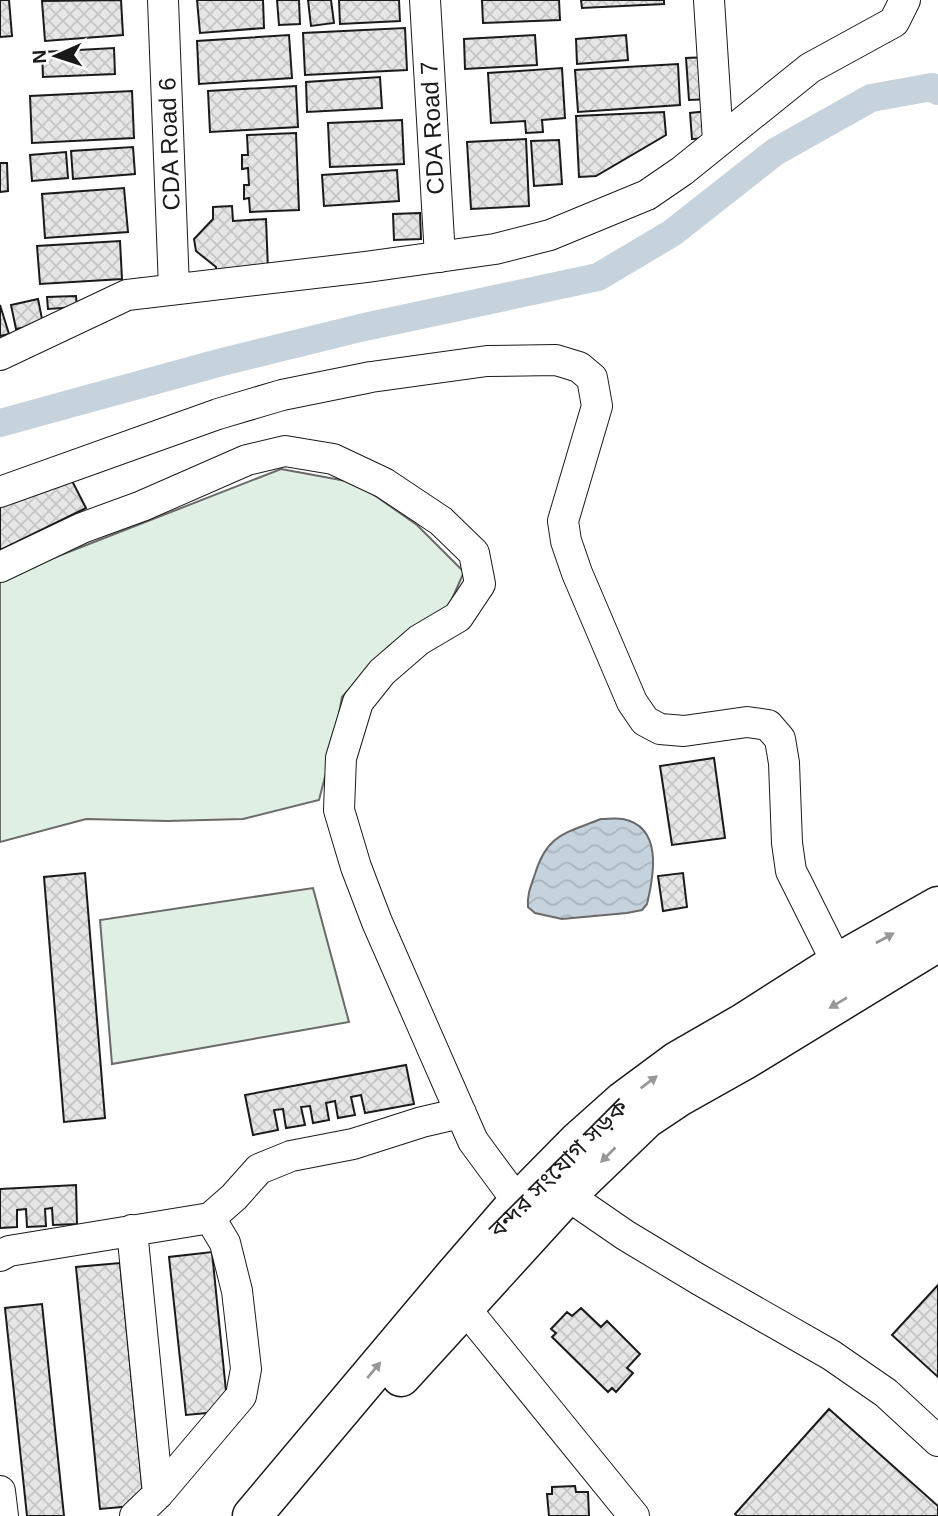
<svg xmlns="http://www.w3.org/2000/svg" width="938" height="1516" font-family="Arial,'Noto Sans Bengali',sans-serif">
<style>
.green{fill:#e0efe3;stroke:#6a6a6a;stroke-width:2}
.water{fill:url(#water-waves);stroke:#6a6a6a;stroke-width:2}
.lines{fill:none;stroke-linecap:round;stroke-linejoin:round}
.canal{stroke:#c6d2dc;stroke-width:28}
.building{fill:url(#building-cross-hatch);stroke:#1a1a1a;stroke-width:2}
.minor-casing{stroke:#1a1a1a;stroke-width:32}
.highway-casing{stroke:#1a1a1a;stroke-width:41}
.minor{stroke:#fff;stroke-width:30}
.highway{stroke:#fff;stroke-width:38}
.oneway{fill:#989898}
.labels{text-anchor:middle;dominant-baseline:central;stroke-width:5;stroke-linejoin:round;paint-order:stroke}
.street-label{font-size:24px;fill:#1a1a1a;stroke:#fff}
</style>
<defs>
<pattern id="water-waves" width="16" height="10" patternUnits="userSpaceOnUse" patternTransform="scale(1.75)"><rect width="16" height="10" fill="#c6d2dc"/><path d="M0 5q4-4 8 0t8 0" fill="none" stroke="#aab4bc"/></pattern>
<pattern id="building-cross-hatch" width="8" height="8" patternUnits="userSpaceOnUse" patternTransform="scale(1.75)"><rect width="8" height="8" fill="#e6e6e6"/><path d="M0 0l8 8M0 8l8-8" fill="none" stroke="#c5c5c5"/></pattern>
</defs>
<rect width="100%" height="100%" fill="#fff"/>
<path class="green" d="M281,469l76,14 60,42 47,47 -16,36 -59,38 -47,51 -8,45 -15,58 -76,19 -76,2 -81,-2 -86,23v-260l20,-11z
M313,888l36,134 -237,42 -12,-144z"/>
<path class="water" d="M601,819c7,0 15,-1 22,0 40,8 31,56 24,85l-5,6 -15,3 -65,6 -27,-6 -7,-6c-1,-13 3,-21 7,-33 12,-40 31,-41 66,-55z"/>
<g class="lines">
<path class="canal" d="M0,423l222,-61 138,-34 238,-51 74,-44 103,-81 96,-54 61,-11 6,4"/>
</g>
<path class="building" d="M0,0h9l3,36 -12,1z
M121,0l2,35 -78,6 -3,-40z
M197,0h66l1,28 -64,5z
M277,0h22l1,24 -21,1z
M308,0h23l3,23 -23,3z
M339,0h60l1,21 -60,3z
M482,0h77l1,20 -77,3z
M581,0h83v4l-82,4z
M405,28l2,42 -102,5 -2,-42z
M289,35l3,43 -93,6 -2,-43z
M535,35l2,30 -72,4 -1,-30z
M626,35l2,25 -51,4 -1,-25z
M114,48l1,26 -72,3 -1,-25z
M709,57l2,42 -22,1 -3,-42z
M678,64l2,41 -102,7 -3,-42z
M562,68l3,50 -23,2 1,12 -17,1 -1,-12 -34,2 -3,-50z
M380,77l2,31 -75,4 -1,-30z
M296,86l2,41 -88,5 -2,-41z
M132,91l2,47 -102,5 -2,-47z
M708,111l3,27 -19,1 -2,-26z
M664,112l2,23 -70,41 -17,1 -3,-61z
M402,120l2,44 -74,3 -2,-44z
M296,133l3,77 -49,2 -1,-14 -5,1v-14h5l-1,-17 -6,1v-14h6l-1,-20z
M526,139l3,67 -58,3 -4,-67z
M559,140l3,44 -28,2 -3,-45z
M133,147l2,27 -62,5 -2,-28z
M66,152l2,26 -36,3 -2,-26z
M0,163h7l1,28 -8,1z
M397,170l2,31 -75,5 -2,-31z
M124,188l4,44 -83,6 -3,-44z
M232,206l1,15 33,-2 2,51 -52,10v-13l-20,-16 -2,-12 19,-20v-12z
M420,213l1,26 -27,1 -1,-26z
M120,241l2,38 -82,5 -3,-38z
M76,296l1,11 -29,2 -1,-12z
M38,299l5,25 -27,5 -5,-24z
M0,305l9,29 -9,2z
M68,473l18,35 -86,42v-44z
M714,758l11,80 -53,7 -12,-79z
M85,873l20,245 -41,4 -20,-245z
M683,873l4,34 -24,4 -5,-35z
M406,1065l8,39 -49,9 -4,-18 -10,2 4,18 -17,3 -3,-17 -9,2 3,17 -16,3 -3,-17 -9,1 4,18 -19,3 -3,-19 -9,1 4,20 -25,5 -8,-40z
M76,1185l1,39 -24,1 -1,-17 -7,1 1,17 -19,1 -1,-18 -9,1v17l-17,1v-39z
M212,1252l16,159 -42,4 -17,-158z
M120,1263l24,242 -44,4 -24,-242z
M938,1285v92l-46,-42z
M42,1304l22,212h-37l-22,-208z
M581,1308l20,19 6,-6 33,33 -13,14 6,5 -17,19 -4,-4 -4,4 -56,-55 4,-4 -5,-4 16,-17 5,4z
M829,1409l109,97v10h-201l-2,-2z
M575,1486l1,6h12l1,24h-40l-2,-22h5v-7z"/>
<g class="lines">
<defs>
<path id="minor" d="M163,0l11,288
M425,0l15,257
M709,0l9,141
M0,355l127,-60 239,-28 129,-18 55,-14 97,-40 35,-24 128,-103 84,-46 11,-22
M0,492l218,-78 64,-19 89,-18 116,-16 69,-1 23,7 13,11 5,28 -34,115 3,20 11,32 55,129 13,19 15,8 24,2 63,-9 21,3 12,14 4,24 3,80 4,28 46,92
M0,567l82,-39 60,-22 105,-46 38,-9 48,8 51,24 57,38 33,32 6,31 -22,33 -39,23 -37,32 -24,30 -17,56 -2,52 17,57 21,55 96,219 45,61
M567,1195l58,40 73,44 133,76 55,38 52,48
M132,1230l26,264
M0,1256l9,-5 201,-33 24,-21 25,-28 32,-13 62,-12 69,-22 39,-9
M464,1307l170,209
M0,1491l3,25
M135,1516l23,-22 83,-98 5,-27 -9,-78 -12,-48 -15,-25"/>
<path id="highway" d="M401,1377l166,-182 79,-76 33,-22 64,-36 195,-119
M252,1516l201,-239 65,-75 59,-60 46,-41 54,-40 66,-38 94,-60 101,-57"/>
</defs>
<use href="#minor" class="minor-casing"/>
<use href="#highway" class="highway-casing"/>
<use href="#minor" class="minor"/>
<use href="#highway" class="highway"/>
</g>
<defs><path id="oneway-solid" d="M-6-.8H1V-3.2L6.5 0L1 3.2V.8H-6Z" transform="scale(1.75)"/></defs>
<g class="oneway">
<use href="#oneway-solid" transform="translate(885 938) rotate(-29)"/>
<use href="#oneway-solid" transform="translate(838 1003) rotate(149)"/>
<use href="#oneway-solid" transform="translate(649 1082) rotate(-37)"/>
<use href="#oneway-solid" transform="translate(608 1155) rotate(135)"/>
<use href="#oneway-solid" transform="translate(374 1370) rotate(-50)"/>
</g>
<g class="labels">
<g class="street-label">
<text transform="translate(432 128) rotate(-93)">CDA Road 7</text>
<text transform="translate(169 144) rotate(-92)">CDA Road 6</text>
<text transform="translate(558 1168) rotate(-45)">বন্দর সংযোগ সড়ক</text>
</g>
</g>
<g transform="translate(56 56) rotate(267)" stroke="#ffffff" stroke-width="5" paint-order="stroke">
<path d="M0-5L12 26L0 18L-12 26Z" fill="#1a1a1a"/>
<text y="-10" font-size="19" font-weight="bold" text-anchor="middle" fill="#1a1a1a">N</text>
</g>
</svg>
